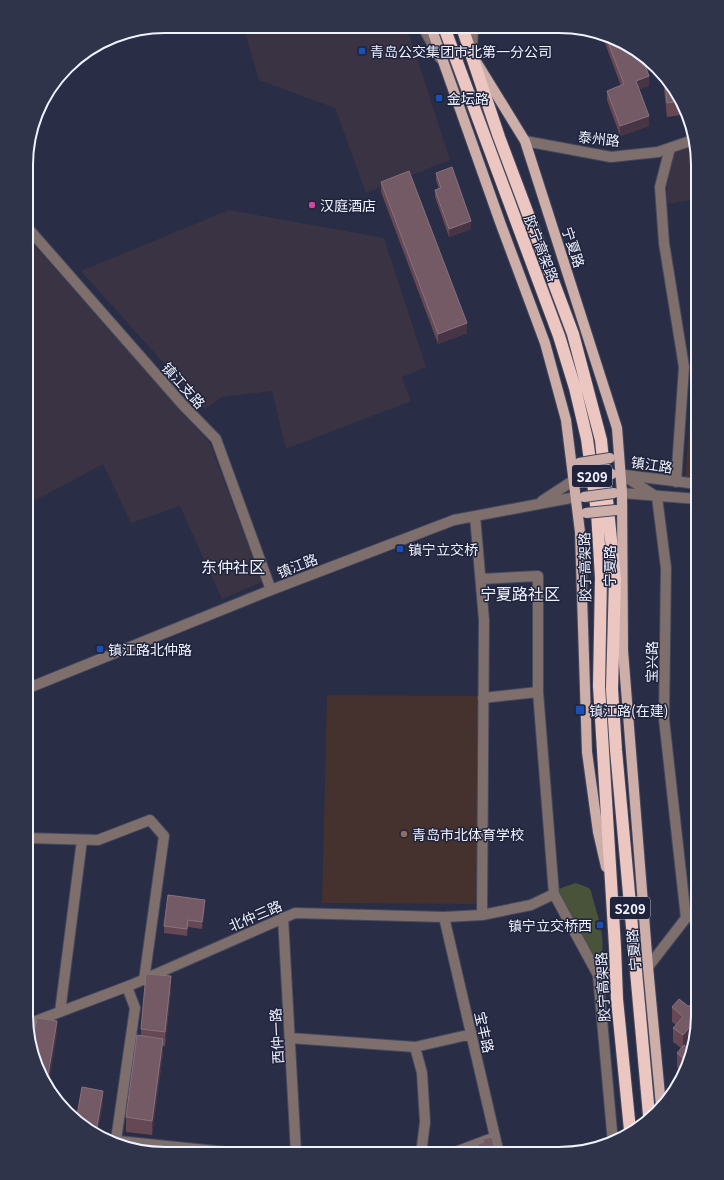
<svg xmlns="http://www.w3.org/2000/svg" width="724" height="1180" font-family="Georgia,'Noto Sans SC',serif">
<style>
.industrial{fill:#3a3343}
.education{fill:#45312d}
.green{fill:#49533a}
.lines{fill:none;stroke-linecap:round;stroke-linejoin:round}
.minor-casing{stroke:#45495f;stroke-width:12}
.major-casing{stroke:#45495f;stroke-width:12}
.highway-casing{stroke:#45495f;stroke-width:14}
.minor{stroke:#7e6f6c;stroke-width:10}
.major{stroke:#cdaea8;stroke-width:10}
.highway{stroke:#ecc6c0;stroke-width:12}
.major-bridge-casing{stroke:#45495f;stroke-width:12;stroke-linecap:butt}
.major-bridge{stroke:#cdaea8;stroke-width:10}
.wall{fill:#654853}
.shaded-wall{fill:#473546}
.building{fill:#745a65;stroke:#87727e}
.transit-dot{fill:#1a4fb4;stroke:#1f233b;stroke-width:1.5}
.hotel-dot{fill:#d1479c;stroke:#1f233b;stroke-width:1.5}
.education-dot{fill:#8d6e63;stroke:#1f233b;stroke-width:1.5}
.labels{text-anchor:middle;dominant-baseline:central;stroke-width:3;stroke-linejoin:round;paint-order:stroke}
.shield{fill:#1f233b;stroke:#b1b4c4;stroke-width:1}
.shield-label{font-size:13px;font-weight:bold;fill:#eff2ff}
.poi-label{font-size:14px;fill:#eff2ff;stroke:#1f233b;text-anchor:start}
.street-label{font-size:14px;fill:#eff2ff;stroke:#1f233b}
.quarter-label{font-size:16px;fill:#eff2ff;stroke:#1f233b}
.rim{fill:none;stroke:#eff2ff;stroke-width:2}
</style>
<rect width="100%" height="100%" fill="#292d45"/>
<path class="industrial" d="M243,26l164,1 43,133 -84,33 -31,-85 -76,-28z
M694,144l4,21v41l-2,-7 -29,5v-18l7,-34z
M229,210l155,28 42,129 -24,10 9,24 -125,48 -14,-58 -50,6 -17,12 -124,-138z
M35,246l175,197 52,139 -40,17 -42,-93 -49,17 -28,-59 -76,41v-253z"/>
<path class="education" d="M692,355l6,1v123l-13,-1 9,-114z
M327,695l158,1 -1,208 -162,-1z"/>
<path class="green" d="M576,883l13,5 2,3c5,21 17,50 9,70l-7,-2 -34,-67 -1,-3z"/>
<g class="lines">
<defs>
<path id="minor" d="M423,27l17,31
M472,52l1,-25
M525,141l86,16 47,-5 35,-12
M670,148l-10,39 4,56 20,124 -8,115
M27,227l155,177 34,35 55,151
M621,474l36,23 9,71 -2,151 22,199
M625,475l73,9
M622,493l76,6
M542,501l32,-21
M475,516l9,104 -2,295
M481,579l57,-3v116l16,202 44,81 15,168
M26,689l245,-99 183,-70 122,-23
M483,698l55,-6
M26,838l72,2 52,-20 14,16 -20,144
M283,917l13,236
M444,917l55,237
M648,967l38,-49 12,-3
M598,975l17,-2
M60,1012l22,-172
M28,1024l103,-39 164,-72 149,4 38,-2 49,-10 23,-11
M290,1038l125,9 57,-13
M415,1047l7,26 3,49 -4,32
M116,1140l19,-132 -8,-21
M118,1141l118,12
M450,1154l45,-17"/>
<path id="major" d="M431,27l69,195 45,121 21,77 14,112 7,220 11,80 8,35
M477,63l48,78 92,287 5,65 1,158 25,316 13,139"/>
<path id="highway" d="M444,27l115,309 16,52 12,51 10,73 4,66 -2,108 16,261 2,52 13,131
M462,27l37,110 74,197 28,106 14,139 -3,110 4,61 33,365"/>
</defs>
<use href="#minor" class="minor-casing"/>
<use href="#major" class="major-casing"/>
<use href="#highway" class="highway-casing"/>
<use href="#minor" class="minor"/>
<use href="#major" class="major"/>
<use href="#highway" class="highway"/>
<defs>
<path id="major-bridge" d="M579,463l31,-5
M581,479l31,-5
M584,497l30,-4
M586,513l30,-3"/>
</defs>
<use href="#major-bridge" class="major-bridge-casing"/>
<use href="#major-bridge" class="major-bridge"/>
</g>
<path class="wall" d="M603,38l38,16 8,32 -10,3 10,37 -29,10 -13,-36v-9l14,-5z
M663,80l25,32v2l-21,3z
M436,173l35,56 -22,8 -14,-40v-7l4,-1 -3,-9z
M381,182l86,151 -29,11 -57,-152z
M205,907l-3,22 -14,-2 -1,9 -23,-3v-7z
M171,990l-6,56h-2v7l-11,82 -26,-3v-15l15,-81v-7z
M672,1007l26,18 -3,15 -5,1 -4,5 5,14 -12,22v-8l2,-3 -4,-4v-14l4,-5 -8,-6v-14l3,-3 -4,-3z
M483,1139l13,15h-18v-10l5,-2z"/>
<path class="shaded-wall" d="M649,76v10l-13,5v-10z
M649,116v10l-29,10v-10z
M471,221v8l-22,8v-8z
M467,323v10l-29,11v-10z
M205,900v7l-3,22v-7z
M188,920v7l-1,9v-7z
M171,976v14l-6,56v-14z
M57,1021v14l-8,49 -2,-3z
M690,1027v14l-7,9v-15z
M163,1039v14l-11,82v-14z
M103,1091v14l-5,28 -2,-1z"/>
<path class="building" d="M607,40l34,14 8,22 -13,5 13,35 -29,10 -13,-35 17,-7z
M665,83l14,18 -12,2z
M452,167l19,54 -22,8 -14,-39 6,-2 -5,-15z
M409,171l58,152 -29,11 -57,-152z
M168,895l37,5 -3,22 -14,-2 -1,9 -23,-3z
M146,974l25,2 -6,56 -24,-3z
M679,999l9,7 10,-1 -1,21 -7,1 -7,8 -10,-7 10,-11 -11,-10z
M37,1018l20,3 -10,60 -11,-13 -4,-23z
M137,1035l26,4 -11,82 -26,-4z
M684,1045l8,7 -1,8 -9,16 -3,-2 9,-12 -11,-9z
M82,1087l21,4 -7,41 -16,-7 -4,-4z
M492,1137l4,17h-16l-2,-10 6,-2 -1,-3z"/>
<g class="transit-dot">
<rect x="358" y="47" width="8" height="8" rx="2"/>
<rect x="435" y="94" width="8" height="8" rx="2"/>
<rect x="396" y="545" width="8" height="8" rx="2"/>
<rect x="96" y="645" width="8" height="8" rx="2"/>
<rect x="575" y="705" width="10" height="10" rx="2"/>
<rect x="596" y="921" width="8" height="8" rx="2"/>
</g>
<circle class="hotel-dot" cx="312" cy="205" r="4"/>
<circle class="education-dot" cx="404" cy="834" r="4"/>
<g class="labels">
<g class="shield">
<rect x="572" y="465" width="40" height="22" rx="3"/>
<rect x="610" y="897" width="40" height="22" rx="3"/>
</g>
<g class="shield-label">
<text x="592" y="476">S209</text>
<text x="630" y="908">S209</text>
</g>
<g class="poi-label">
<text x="370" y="51">青岛公交集团市北第一分公司</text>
<text x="447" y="98">金坛路</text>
<text x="320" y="205">汉庭酒店</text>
<text x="408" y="549">镇宁立交桥</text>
<text x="108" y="649">镇江路北仲路</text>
<text x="589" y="710">镇江路(在建)</text>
<text x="412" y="834">青岛市北体育学校</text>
<text x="592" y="925" text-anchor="end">镇宁立交桥西</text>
</g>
<g class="street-label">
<text transform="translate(599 138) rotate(6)">泰州路</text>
<text transform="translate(574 247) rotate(72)">宁夏路</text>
<text transform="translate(542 248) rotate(69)">胶宁高架路</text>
<text transform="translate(184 385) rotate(48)">镇江支路</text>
<text transform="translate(652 464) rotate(8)">镇江路</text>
<text transform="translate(297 565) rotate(-21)">镇江路</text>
<text transform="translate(609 566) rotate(-90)">宁夏路</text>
<text transform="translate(584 567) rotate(-91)">胶宁高架路</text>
<text transform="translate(651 662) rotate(-89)">宝兴路</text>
<text transform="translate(255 915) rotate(-23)">北仲三路</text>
<text transform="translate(633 950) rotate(-95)">宁夏路</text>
<text transform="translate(602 987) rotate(-93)">胶宁高架路</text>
<text transform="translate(485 1032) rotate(77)">宝丰路</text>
<text transform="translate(276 1036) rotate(-93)">西仲一路</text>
</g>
<g class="quarter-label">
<text x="233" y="566">东仲社区</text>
<text x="520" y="593">宁夏路社区</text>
</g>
</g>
<path d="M0 0H724V1180H0ZM165 33H559A132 132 0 0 1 691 165V1015A132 132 0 0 1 559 1147H165A132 132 0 0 1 33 1015V165A132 132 0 0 1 165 33Z" fill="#30344b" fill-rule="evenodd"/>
<path class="rim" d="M165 33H559A132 132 0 0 1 691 165V1015A132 132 0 0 1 559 1147H165A132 132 0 0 1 33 1015V165A132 132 0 0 1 165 33Z"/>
</svg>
